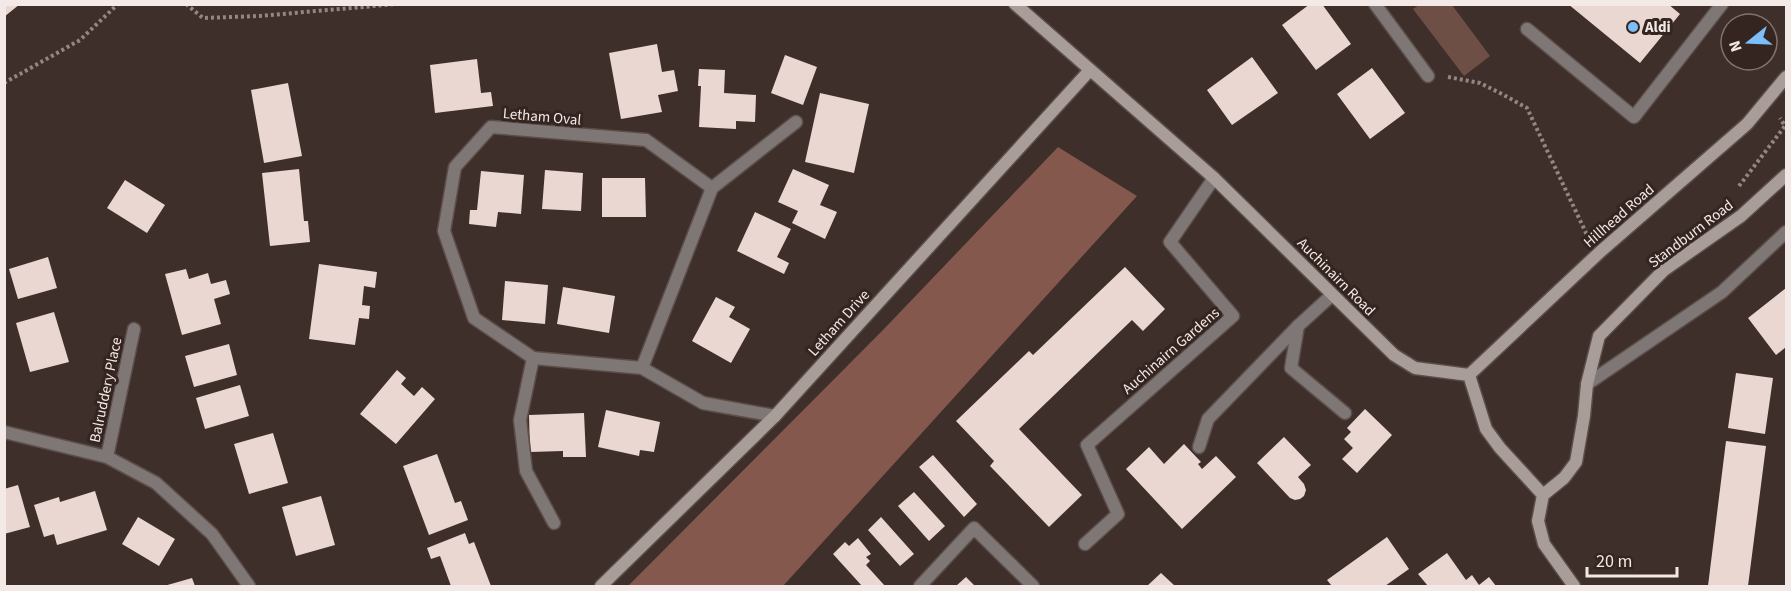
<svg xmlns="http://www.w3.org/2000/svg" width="1791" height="591" font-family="'Source Sans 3',sans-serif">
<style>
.green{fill:#6e4f46}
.forest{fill:#84584c}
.building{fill:#ead7d1}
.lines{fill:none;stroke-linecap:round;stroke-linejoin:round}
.lane-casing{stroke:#5b4d49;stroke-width:15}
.street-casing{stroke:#5b4d49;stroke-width:15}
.secondary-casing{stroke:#5b4d49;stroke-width:15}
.path{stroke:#938683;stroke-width:4;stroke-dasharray:3 3;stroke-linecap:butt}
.lane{stroke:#7f7775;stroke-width:12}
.street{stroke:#7f7775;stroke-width:12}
.secondary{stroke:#a99d99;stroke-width:12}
.poi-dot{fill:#7cbef9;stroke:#342521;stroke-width:2}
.labels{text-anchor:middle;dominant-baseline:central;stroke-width:6;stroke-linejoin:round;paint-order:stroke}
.poi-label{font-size:15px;font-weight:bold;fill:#f3e9e6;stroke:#342521;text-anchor:start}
.street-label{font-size:15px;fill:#f3e9e6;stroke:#342521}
</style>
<rect width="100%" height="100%" fill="#3e2f2b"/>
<path class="green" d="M1419,5h33l38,51 -26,20 -51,-67z"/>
<path class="forest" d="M1058,147l79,49 -354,390h-155l255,-256z"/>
<path class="building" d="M4,4h16l-16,13z
M1310,4h12l29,40 -35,26 -34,-45z
M1568,4h100l12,10 -40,49z
M657,44l5,28 12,-2 4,21 -20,4 4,17 -41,7 -12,-66z
M785,55l32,12 -14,38 -32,-12z
M1252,57l26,36 -46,32 -25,-35z
M477,59l4,34 10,-1 2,14 -58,7 -5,-48z
M1372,68l33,45 -35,26 -33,-45z
M699,69l26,1 -1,23 32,2 -1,27 -19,-1v8l-37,-2 2,-41h-3z
M288,83l14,73 -38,7 -13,-73z
M820,93l49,11 -15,69 -49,-11z
M299,169l5,52h4l2,21 -40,4 -8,-73z
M793,169l36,16 -9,20 17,7 -12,27 -33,-16 6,-12 -20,-9z
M545,170l38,3 -2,38 -39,-2z
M481,171l43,4 -3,39 -23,-2 -2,15 -27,-3 1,-14h7z
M602,178h43l1,39h-44z
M125,180l40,25 -18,28 -40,-25z
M755,212l36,17 -14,28 12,6 -5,11 -47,-23z
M48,257l9,31 -39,11 -9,-30z
M319,264l58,8 -2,16 -11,-2 -2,19 8,1 -1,13 -10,-1 -4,27 -46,-6z
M1125,267l40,42 -22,22 -11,-11 -113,109 63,66 -33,32 -59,-61 4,-5 -38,-40 73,-70 4,4z
M186,269l3,10 19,-6 3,11 15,-4 4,14 -16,5 7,25 -39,11 -17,-61z
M505,281l43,4 -3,39 -43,-4z
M563,287l52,9 -6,37 -52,-9z
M1786,288v59l-10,8 -28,-37z
M716,297l19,10 -6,10 21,12 -19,34 -39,-22z
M54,312l15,50 -39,10 -14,-49z
M229,344l8,31 -43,12 -9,-31z
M397,370l9,8 -5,6 13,12 8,-9 13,12 -39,45 -36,-30z
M1736,373l37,5 -8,56 -37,-6z
M240,385l9,31 -44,13 -9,-31z
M1365,409l27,26 -35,38 -15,-14 11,-11 -9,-9 7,-7 -4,-4z
M606,410l54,12 -6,30 -14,-2 -1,6 -41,-9z
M584,413l2,44h-23v-6l-33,1 -1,-37z
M273,433l15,50 -39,11 -15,-50z
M1284,437l27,28 -13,12 6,7 2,6 -2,6 -4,3 -5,1 -5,-2 -33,-35z
M1726,441l40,5 -18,140h-40z
M1184,444l17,18 -3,2 4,5 14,-13 20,21 -54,52 -56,-60 23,-22 15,17z
M437,454l18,49 6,-2 7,19 -39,15 -26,-69z
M933,455l44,49 -13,13 -45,-50z
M18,485l12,42 -26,7v-45z
M95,491l12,39 -50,15 -3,-11 -10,3 -10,-32 25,-8 1,5z
M914,492l31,34 -16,15 -31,-35z
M321,496l14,49 -39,11 -14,-49z
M138,517l37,22 -16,27 -37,-22z
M881,517l33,37 -14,12 -32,-36z
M465,533l4,11 5,-2 17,44h-40l-11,-30 -9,3 -4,-11z
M1387,537l22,32 -24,17h-53l-5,-6z
M858,538l13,16 -5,3 4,4 -4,4 19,21h-23l-29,-32 12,-12 4,4z
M1447,553l19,27 6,-5 7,10 10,-8 7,9h-68l-10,-12z
M1161,573l14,13h-28z
M966,577l9,9h-19z
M192,578l3,8h-31z"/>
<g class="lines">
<defs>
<path id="lane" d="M1527,29l107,88 88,-113
M1199,447l9,-28 90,-93"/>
<path id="street" d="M1375,4l53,72
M712,188l-66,-48 -155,-13 -36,40 -11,64 30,87 59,40 109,10 61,35 72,13
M1332,295l-34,31 -7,42 54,45
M533,358l-13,62 6,51 28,52
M642,368l70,-180 84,-66
M1587,384l135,-92 64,-60
M4,432l103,25 49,26 56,51 37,52
M107,457l27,-128
M1085,544l33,-30 -31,-69 146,-129 -63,-74 44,-64
M920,586l54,-58 59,58"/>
<path id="secondary" d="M1015,4l199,174 180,177 21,13 54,7
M1469,375l132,-124 146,-127 39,-47
M1469,375l17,54 14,19 43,47
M1543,495l21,-17 12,-16 8,-46 3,-32 12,-48 65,-66 77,-54 45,-41
M1543,495l-5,26 6,23 30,42
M601,586l174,-170 315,-346"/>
</defs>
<use href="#lane" class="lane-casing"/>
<use href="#street" class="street-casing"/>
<use href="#secondary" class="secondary-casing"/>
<path class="path" d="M186,4l17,14 56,-2 138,-12
M1448,77l32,6 22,11 25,14 60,127
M4,83l76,-43 38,-36
M1739,186l46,-60 -5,-8"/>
<use href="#lane" class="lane"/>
<use href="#street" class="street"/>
<use href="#secondary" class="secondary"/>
</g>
<circle class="poi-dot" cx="1633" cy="27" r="6"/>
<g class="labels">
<g class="poi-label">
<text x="1645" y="27">Aldi</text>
</g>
<g class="street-label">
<text transform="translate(542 117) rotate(5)">Letham Oval</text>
<text transform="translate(1619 216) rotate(-41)">Hillhead Road</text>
<text transform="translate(1691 234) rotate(-37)">Standburn Road</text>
<text transform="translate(1336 277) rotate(45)">Auchinairn Road</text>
<text transform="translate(839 323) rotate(-48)">Letham Drive</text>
<text transform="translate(1171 351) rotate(-41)">Auchinairn Gardens</text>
<text transform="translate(106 390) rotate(-78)">Balruddery Place</text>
</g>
</g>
<rect width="1791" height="591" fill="none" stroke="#f3e9e6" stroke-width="12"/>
<g transform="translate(1749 42) rotate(252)"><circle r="28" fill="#342521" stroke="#807370" stroke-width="1.5"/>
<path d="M0-4.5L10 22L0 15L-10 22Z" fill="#7cbef9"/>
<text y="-9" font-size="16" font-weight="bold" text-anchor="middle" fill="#f3e9e6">N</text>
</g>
<path d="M1587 567v9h90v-9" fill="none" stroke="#f3e9e6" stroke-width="3"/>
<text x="1596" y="567" font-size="18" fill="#f3e9e6" stroke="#342521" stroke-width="4.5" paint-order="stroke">20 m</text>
</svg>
